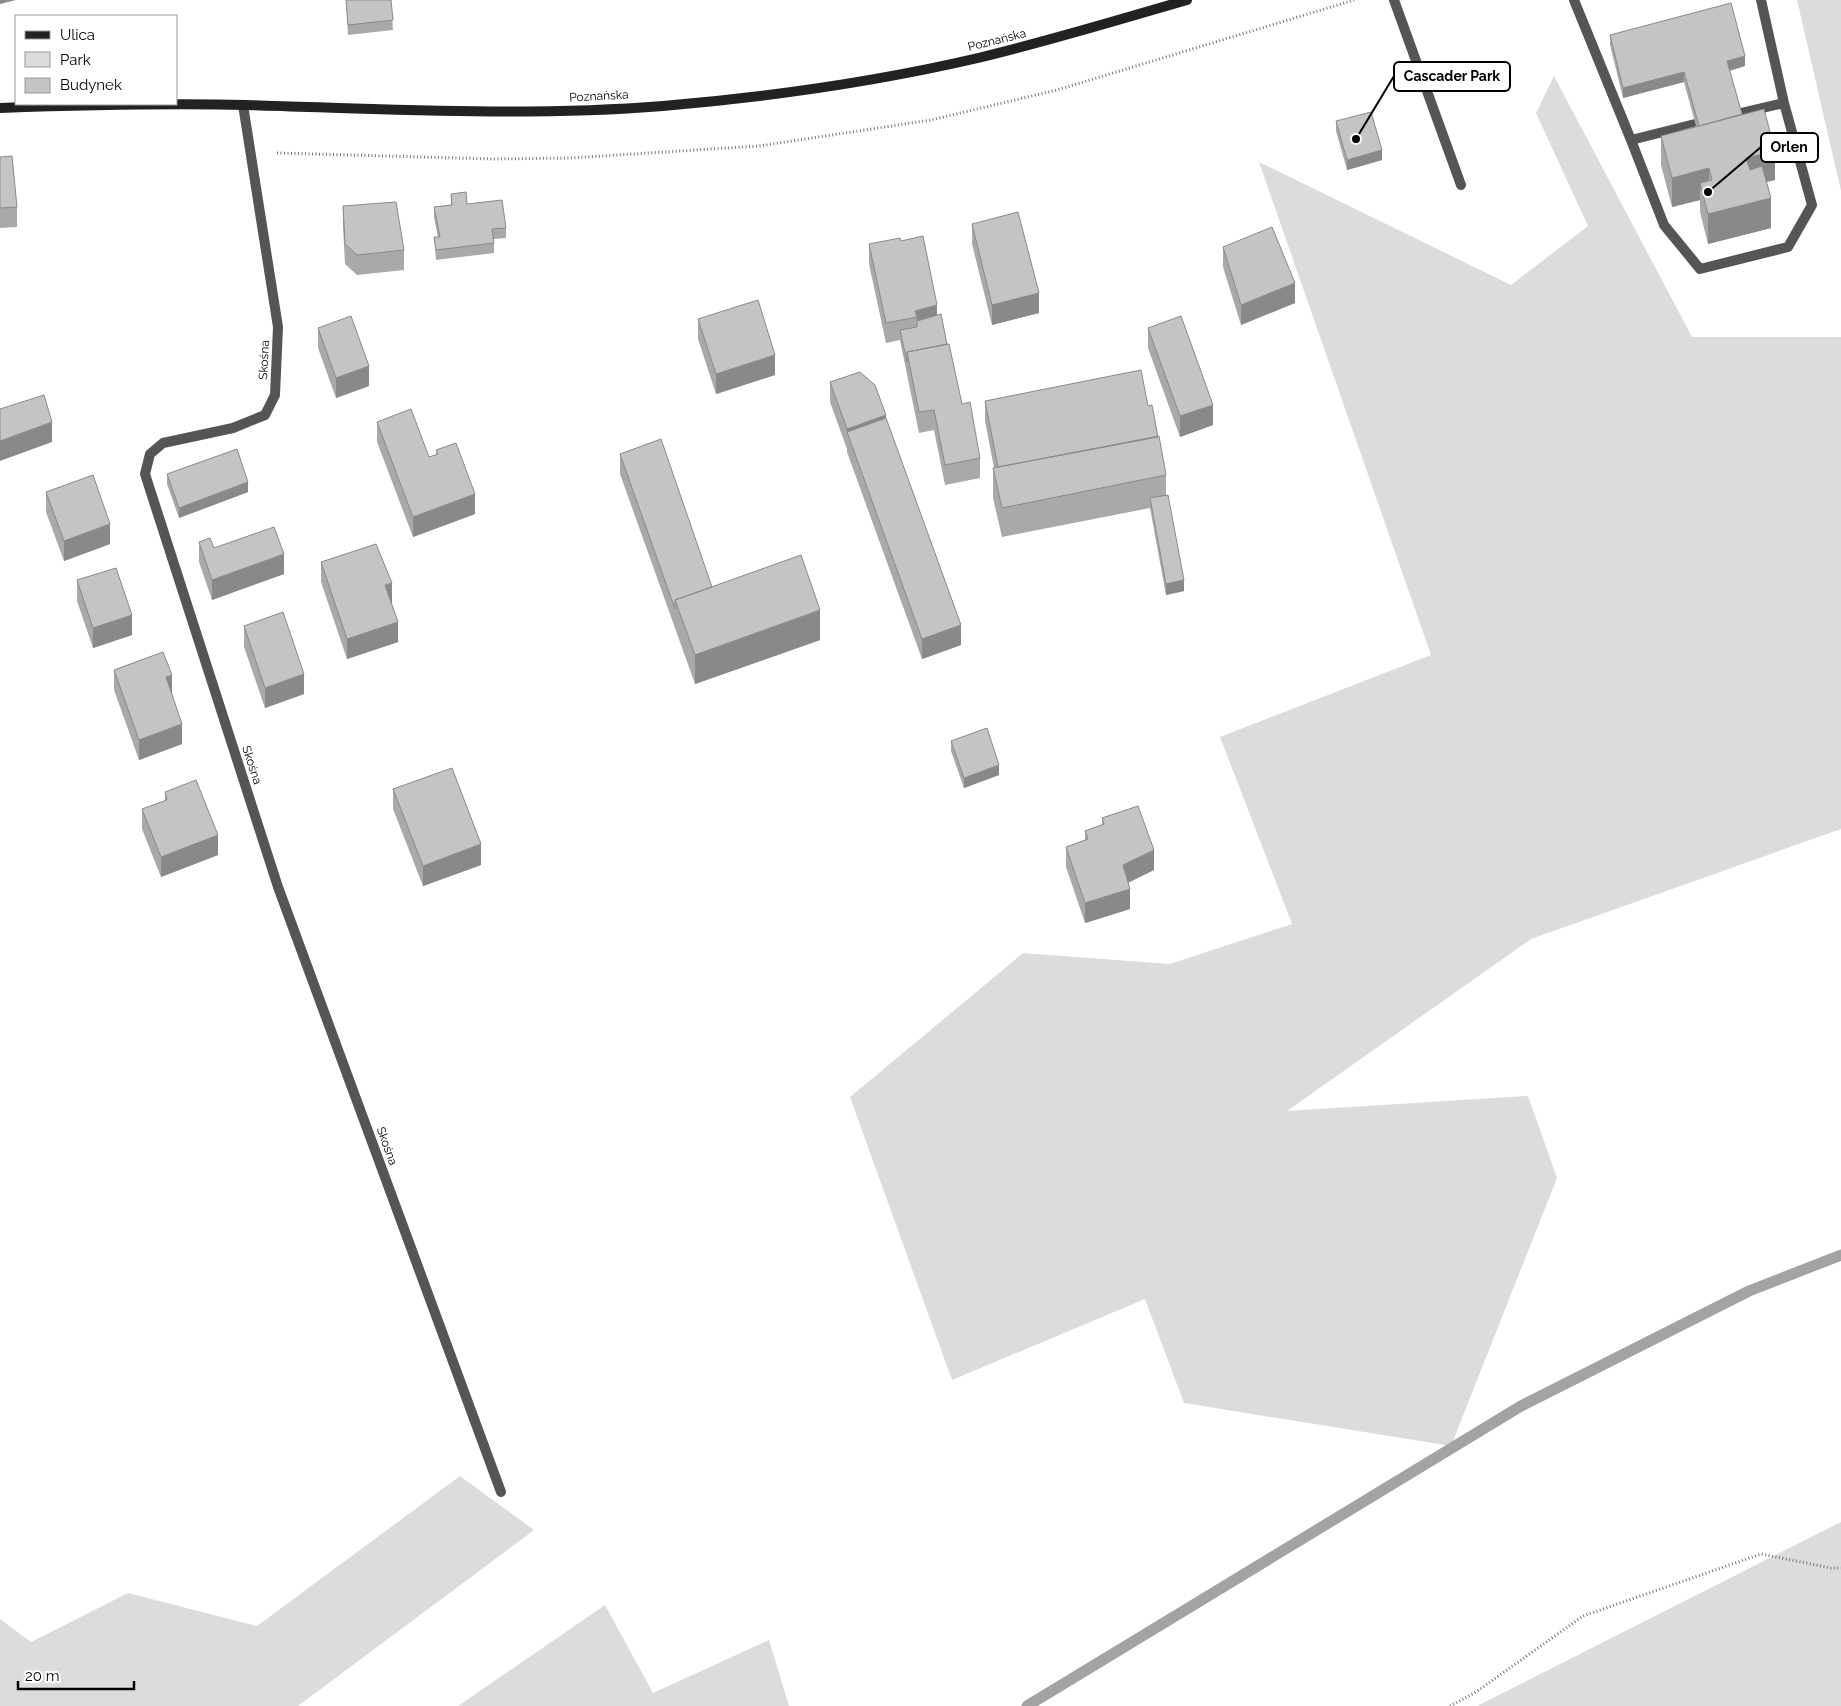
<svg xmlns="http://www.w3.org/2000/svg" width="1841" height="1706" font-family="Raleway,sans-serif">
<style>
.green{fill:#dcdcdc}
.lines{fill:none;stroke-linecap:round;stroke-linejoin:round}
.stream{stroke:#a3a3a3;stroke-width:11}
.path{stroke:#777;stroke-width:3;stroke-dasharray:1 2.5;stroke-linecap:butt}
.lane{stroke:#555;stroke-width:10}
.street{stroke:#555;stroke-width:10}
.secondary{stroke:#222;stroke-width:10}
.wall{fill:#a9a9a9}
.shaded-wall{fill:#898989}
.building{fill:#c4c4c4;stroke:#898989}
.labels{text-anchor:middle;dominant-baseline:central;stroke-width:4;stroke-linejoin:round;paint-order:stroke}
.street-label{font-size:12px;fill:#000;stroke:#fff}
.leader{fill:none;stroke:#000;stroke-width:2}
.callout-dot{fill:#000;stroke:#fff;stroke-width:2}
.callout{fill:#fff;stroke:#000;stroke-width:2}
.callout-label{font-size:14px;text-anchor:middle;font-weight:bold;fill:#000}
</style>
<rect width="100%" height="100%" fill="#fff"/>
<path class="green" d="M1797,0h44v191z
M1554,76l138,261h149v492l-310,110 -244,172 241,-15 29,82 -106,268 -267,-43 -39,-104 -193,81 -102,-283 173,-144 147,11 122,-40 -72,-187 211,-82 -172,-493 252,123 77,-59 -52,-113z
M460,1476l74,54 -236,176h-298v-87l31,23 97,-49 129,33z
M1841,1522v184h-364z
M605,1605l48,88 116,-53 20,66h-331z"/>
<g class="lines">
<path class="stream" d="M1027,1706l494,-300 228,-115 92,-36"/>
<path class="path" d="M277,153l217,6 76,-1 189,-12 172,-26 126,-30 297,-90
M1450,1706l26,-14 107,-76 178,-62 70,14h10"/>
<path class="lane" d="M1394,0l67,185
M1574,0l57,140 76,-19
M1728,116l56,-13 -23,-103
M1631,140l33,85 36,44 88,-22 24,-42 -28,-102"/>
<path class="street" d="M243,105l35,222 -3,68 -10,20 -32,13 -70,15 -13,11 -5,20 133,413 223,605"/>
<path class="secondary" d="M0,108c82,-3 165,-5 247,-3 138,4 278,12 416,1 105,-9 212,-24 315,-48 71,-17 140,-38 209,-58"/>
</g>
<path class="wall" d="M346,0h45l2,30 -45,5z
M1610,35l135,31 -15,5 12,43 33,66 -9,2 5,46 -63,16 -8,-32v-12l-28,7 -11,-42v-29l35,-10 -12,-44 -61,16 -13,-53z
M1336,121l46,39 -35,10 -11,-39z
M0,157l17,50v20l-17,1z
M451,194l55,34v10l-12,1v14l-58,7 -2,-23h4l-4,-20v-10l17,-2z
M343,206l61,44v20l-47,5 -12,-11 -2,-38z
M972,224l67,89 -47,12 -20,-81z
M901,241l36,74 10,29 15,60 18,54v20l-35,7 -11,-55 -15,3 -19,-93 -14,3 -17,-79v-20z
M1223,247l72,56 -54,22 -18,-58z
M698,319l77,56 -59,19 -18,-55z
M318,328l51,58 -33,12 -18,-50z
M1148,328l65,97 -33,12 -32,-89z
M830,382l56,37 75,226 -39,14 -75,-207v-3l-17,-47z
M985,401l163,5 18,69v21l18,95 -18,4 -16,-87 -148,29 -9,-39v-30h1l-9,-47z
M377,422l52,35 7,-2v-5l39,64 -62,23 -36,-95z
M620,454l92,133 108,53 -125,44 -75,-210z
M167,474l81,18 -69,26 -12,-34z
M46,492l64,52 -46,17 -18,-49z
M199,542l85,32 -72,26 -13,-38z
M321,562l71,41h-1l7,39 -51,17 -26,-77z
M77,580l55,55 -39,13 -16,-47z
M244,626l60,68 -39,14 -21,-61z
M114,670l58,23 10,51 -43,16 -25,-70z
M951,741l48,34 -35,13 -13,-37z
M393,789l88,76 -58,21 -30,-77z
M165,792l53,63 -57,22 -19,-48v-20l23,-8z
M1102,818l52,52 -26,13 2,26 -45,14 -19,-56v-20l19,-7v-9l17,-6z"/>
<path class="shaded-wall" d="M0,0h16l-16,4z
M1745,56v10l-18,5v-10z
M1684,72v10l-61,16v-10z
M1382,150v10l-35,10v-10z
M1775,151v29l-29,7v-29z
M1709,168v29l-9,-14v17l-28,7v-29z
M1771,198v30l-63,16v-30z
M1295,283v20l-54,22v-20z
M1039,293v20l-47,12v-20z
M937,305v20l-20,6v-14l-2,-6z
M775,355v20l-59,19v-20z
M369,366v20l-33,12v-20z
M1213,405v20l-33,12v-21z
M886,415v20l-39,-3v17v-20z
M52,422v20l-52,19v-20z
M248,482v10l-69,26v-10z
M475,494v20l-62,23v-20z
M110,524v20l-46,17v-20z
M284,554v20l-72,26v-20z
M1184,580v11l-18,4v-11z
M392,583v20l-7,2v-20z
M820,610v30l-125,44v-29z
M132,615v20l-39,13v-20z
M398,622v20l-51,17v-20z
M961,625v20l-39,14v-20z
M304,674v20l-39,14v-20z
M172,675v20l-6,-18z
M182,724v20l-43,16v-20z
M999,765v10l-35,13v-10z
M218,835v20l-57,22v-20z
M481,844v21l-58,21v-20z
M1154,850v20l-31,15v-20z
M1130,889v20l-45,14v-20z"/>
<path class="building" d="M346,0h45l2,20 -45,5z
M1731,3l14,53 -18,5 15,53 -43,12 -15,-54 -61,16 -13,-53z
M1764,109l11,42 -29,7 4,12 12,-4 9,32 -63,16 -8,-31 12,-3 -3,-12 -37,10 -11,-42z
M1371,112l11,38 -35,10 -11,-39z
M12,156l5,51 -17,1v-51z
M466,192l1,12 35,-4 4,28 -14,1 2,14 -58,7 -2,-13h6l-6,-30 18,-2 -1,-11z
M396,202l8,48 -47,5 -12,-11 -2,-38z
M1018,212l21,81 -47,12 -20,-81z
M1272,227l23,56 -54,22 -18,-58z
M923,236l14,69 -22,6 2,6 -31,6 -17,-79 31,-6 1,3z
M758,300l17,55 -59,19 -18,-55z
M941,314l6,30 -40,8v10l-7,-32 17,-3v-6z
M351,316l18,50 -33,12 -18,-50z
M1181,316l32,89 -33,11 -32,-88z
M949,344l13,60 8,-2 10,56 -35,7 -11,-55 -15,2 -12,-60z
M1141,370l7,36 4,-1 6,32 -160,30 -13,-66z
M860,372l15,13 11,30 -39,14 -17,-47z
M44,395l8,27 -52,19v-32z
M411,409l18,48 9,-3 -2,-4 20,-7 19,51 -62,23 -36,-95z
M886,418l75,207 -39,14 -75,-207z
M1159,436l7,39 -164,33 -9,-40z
M661,439l51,148 -37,13v9l-55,-155z
M237,449l11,33 -69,26 -12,-34z
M93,475l17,49 -46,17 -18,-49z
M1168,495l16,85 -18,4 -16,-86z
M274,527l10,27 -72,26 -13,-38 11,-4 4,10z
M376,544l16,39 -7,2 13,37 -51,17 -26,-77z
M801,555l19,55 -125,45 -20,-55z
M116,568l16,47 -39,13 -16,-48z
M283,612l21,62 -39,14 -21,-62z
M163,652l9,23 -6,2 16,47 -43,16 -25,-70z
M987,728l12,37 -35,13 -13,-37z
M452,768l29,76 -58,22 -30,-77z
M196,780l22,55 -57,22 -19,-48 25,-9 -2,-8z
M1138,806l16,44 -31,15 7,24 -45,14 -19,-56 22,-8 -3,-8 19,-7 -2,-6z"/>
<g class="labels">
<g class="street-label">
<text transform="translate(997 40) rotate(-14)">Poznańska</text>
<text transform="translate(599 96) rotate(-3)">Poznańska</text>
<text transform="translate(264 360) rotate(-87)">Skośna</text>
<text transform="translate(252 765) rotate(72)">Skośna</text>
<text transform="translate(387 1146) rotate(70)">Skośna</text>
</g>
</g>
<path class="leader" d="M1356 139L1394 76M1708 192L1761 147"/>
<g class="callout-dot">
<circle cx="1356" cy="139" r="5"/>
<circle cx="1708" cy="192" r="5"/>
</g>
<g class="callout">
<rect x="1394" y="62" width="116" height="29" rx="5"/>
<rect x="1761" y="133" width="57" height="29" rx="5"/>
</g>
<g class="callout-label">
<text x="1452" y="81">Cascader Park</text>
<text x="1789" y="152">Orlen</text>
</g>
<rect x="15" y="15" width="162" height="90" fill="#ffffff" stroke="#999999"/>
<rect x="25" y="31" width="25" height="8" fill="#222222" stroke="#999999"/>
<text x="60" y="40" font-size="15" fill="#000000">Ulica</text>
<rect x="25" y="52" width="25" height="15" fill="#dcdcdc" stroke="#999999"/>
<text x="60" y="65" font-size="15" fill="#000000">Park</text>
<rect x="25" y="78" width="25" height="15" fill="#c4c4c4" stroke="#999999"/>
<text x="60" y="90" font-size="15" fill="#000000">Budynek</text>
<path d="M18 1681v8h116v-8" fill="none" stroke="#000000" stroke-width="2.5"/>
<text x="25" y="1681" font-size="15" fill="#000000" stroke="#ffffff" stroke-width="4" paint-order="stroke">20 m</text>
</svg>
